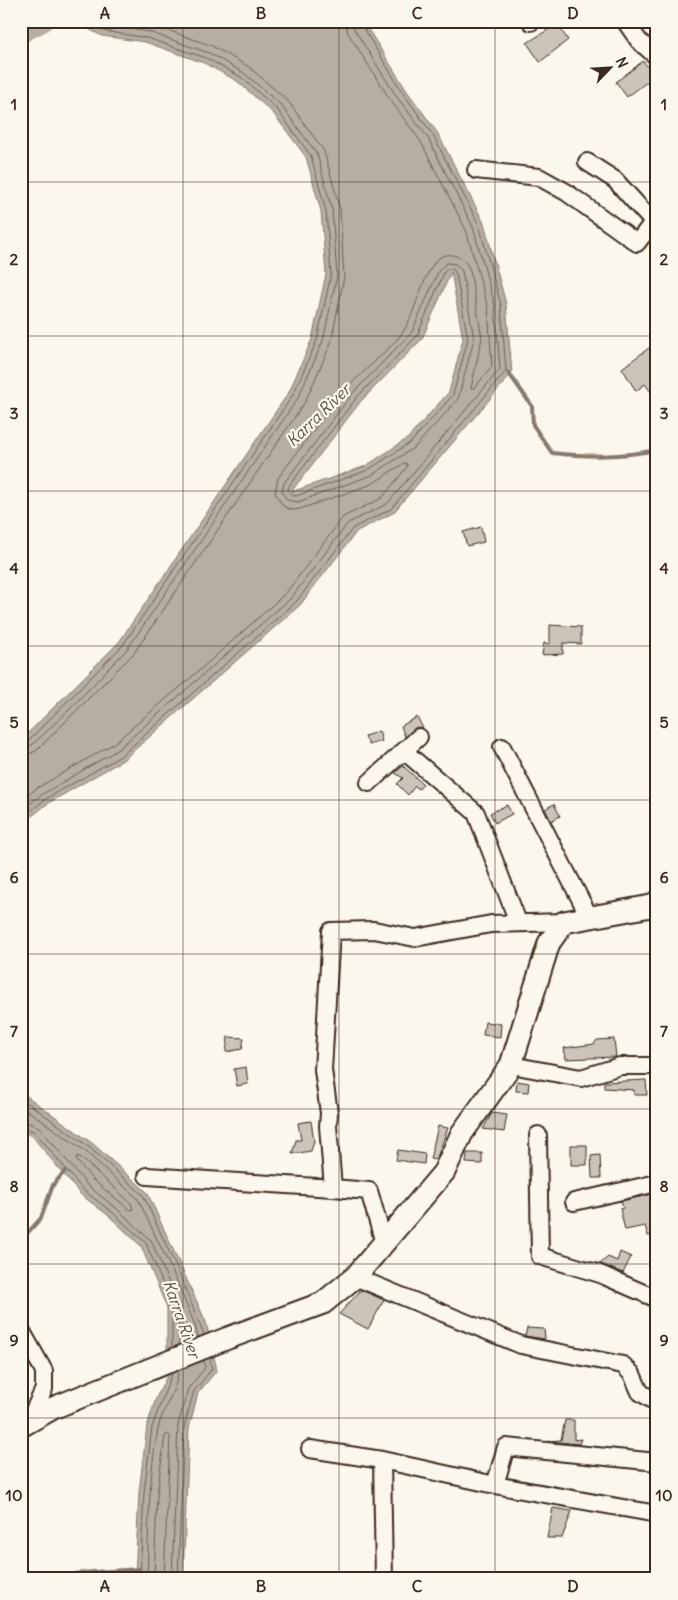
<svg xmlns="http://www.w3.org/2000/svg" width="678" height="1600" font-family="Delius,sans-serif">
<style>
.water{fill:#b6aea2;stroke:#85796d;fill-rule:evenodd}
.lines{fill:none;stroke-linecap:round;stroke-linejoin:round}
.shore{stroke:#6c5f53;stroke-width:1}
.stream{stroke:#85796d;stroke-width:4}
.river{stroke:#b6aea2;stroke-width:22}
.building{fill:#ccc4b9;stroke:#3b2a1e}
.minor-casing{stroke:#3b2a1e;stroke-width:20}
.major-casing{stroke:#3b2a1e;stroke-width:25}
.minor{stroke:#fbf7ec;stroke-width:16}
.major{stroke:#fbf7ec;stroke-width:21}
.grid{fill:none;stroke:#3b2a1e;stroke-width:1;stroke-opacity:0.55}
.labels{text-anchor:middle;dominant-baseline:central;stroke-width:4.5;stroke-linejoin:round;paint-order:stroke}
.water-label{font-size:16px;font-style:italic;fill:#605246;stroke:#fbf7ec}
.neatline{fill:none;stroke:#3b2a1e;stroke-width:2}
.grid-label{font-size:16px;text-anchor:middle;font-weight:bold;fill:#3b2a1e}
</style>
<rect width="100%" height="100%" fill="#fbf7ec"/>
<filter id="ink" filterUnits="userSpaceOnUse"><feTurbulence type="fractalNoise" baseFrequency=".02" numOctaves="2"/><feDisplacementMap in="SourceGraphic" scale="10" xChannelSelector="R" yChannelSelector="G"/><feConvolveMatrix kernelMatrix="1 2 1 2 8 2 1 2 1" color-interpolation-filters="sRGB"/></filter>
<g filter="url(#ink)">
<path class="water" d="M21,21h16l-1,10 -15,17z
M73,21h290l44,70 30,41 47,91 22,81 6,69 -119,140 -36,18 -57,74 -177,155 -76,44 -26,21v-85l98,-98 170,-250 23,-53 14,-65 -5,-63 -15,-54 -33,-44 -36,-32 -33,-18 -59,-21 -43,-6zM451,272l12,67 -14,53 -41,46 -42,28 -75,26 70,-91 61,-62z
M21,1092l71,51 55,49 59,130 11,48 -19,23 -9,35 -6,151h-48l4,-87 8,-66 9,-28 11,-22v-68l-26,-62 -32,-30 -29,-22 -48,-58 -11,-6z"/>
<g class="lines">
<path class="shore" d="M447,263l9,1 6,7 12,68 -16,60 -43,48 -43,28 -74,27 -11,-2 -5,-8 2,-9 69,-90 59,-61 27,-62z
M448,269h5l3,5 12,65 -15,56 -42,47 -43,28 -72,26 -5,-1 -3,-4 1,-5 68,-89 60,-61 27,-64z
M21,743l6,-1 96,-97 170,-250 24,-55 14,-66 -5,-63 -15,-55 -34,-47 -36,-32 -35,-19 -59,-20 -43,-7 -21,-10
M21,749l10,-3 38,-36 59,-62 170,-250 25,-57 14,-66 -5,-65 -15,-56 -36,-49 -37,-32 -35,-20 -60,-21 -43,-7 -8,-4
M21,757l15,-6 98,-98 171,-251 26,-59 13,-66 -4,-68 -16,-58 -36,-50 -39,-34 -37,-21 -61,-22 -20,-3
M21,801l16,-13 76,-44 72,-61 101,-90 57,-76 39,-19 25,-31v-3l-3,-1 -32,21 -72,25 -8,1 -9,-4 -8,-13 3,-15c23,-30 45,-62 70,-91 15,-16 49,-43 58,-60 9,-16 20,-60 33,-69 12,-8 26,0 31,12l12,68 -11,50h3l18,-21 -4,-60 -22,-77 -45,-88 -30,-41 -43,-68 -3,-12
M21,811l20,-16 76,-45 174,-152 57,-75 39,-19 113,-135 -5,-63 -22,-79 -45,-89 -31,-41 -43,-68 -1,-8
M21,819l23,-19 77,-44 175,-154 57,-74 38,-19 115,-138 -5,-66 -22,-80 -46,-90 -30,-42 -44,-72
M21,1098l68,49 54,48 36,78 25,62
M21,1106l64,45 53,48 36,76 21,50 3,12
M21,1120l18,7 49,59 28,22 35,32 27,65 1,40
M21,1126l14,6 48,58 29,22 34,31 26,63v41
M77,1157h3l51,46 2,6 -3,1 -37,-30 -16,-19z
M140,1579l4,-86 8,-66 20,-54
M147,1579c2,-50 1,-101 11,-150 4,-20 20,-40 20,-58
M154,1579l3,-85 8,-58 2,-2 3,2 -6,143
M172,1579l6,-154 10,-36 17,-21 -1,-7
M178,1579l6,-152 10,-36 18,-22 -2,-11"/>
<path class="stream" d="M508,372l24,34 1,19 19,28c38,4 67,4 105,-3
M21,1240l20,-22 12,-33 12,-14
M51,1579l29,-6 60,-4"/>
<path class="river" d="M21,32l21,-11"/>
</g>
<path class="building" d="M557,24l11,16 -28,22 -13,-19z
M643,61l12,15 -28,21 -11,-15z
M657,342v47l-6,3 -6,-8 -9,7 -14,-23z
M481,527l3,15 -17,4 -4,-14z
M550,625l31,2v17l-18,-1v11l-21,1 2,-12 6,1z
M417,717l6,11 -7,-1 -11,10 -4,-11z
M379,731l3,10 -13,4 -4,-9z
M403,766l20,18 -4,5 -4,-3 -7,9 -11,-11 6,-6 -8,-5z
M554,804l6,12 -9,5 -6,-12z
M507,805l5,9 -17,9 -5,-10z
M485,1022l16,2 -1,13 -17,-2z
M228,1037l16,1 -2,11 -16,3z
M614,1039l2,18 -50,2 -2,-11 30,-4 3,-4z
M246,1067l2,17 -11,2 -3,-17z
M646,1080l1,15h-13v-5l-30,-2v-6z
M517,1081l12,2 -1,9 -12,-1z
M492,1113l15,2 -3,17 -21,-3z
M311,1121l3,20 -3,10 -19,3 4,-14h5l-3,-17z
M438,1126l10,2 -12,32 -6,-1z
M571,1145h16v20h-16z
M398,1150l27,4 -1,10 -28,-4z
M467,1153h15v11l-16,-1z
M600,1155l1,23h-9l-1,-22z
M657,1193v42l-9,1 -3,-10 -20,4 -5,-21 3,-1 -2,-7z
M620,1252l11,5 -8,16 -23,-9 8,-7 9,4z
M361,1290l23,10 -16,29 -29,-15z
M527,1328l17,1 1,10 -20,-3z
M565,1420h9v20l7,-1 -2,5 -31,-3 13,-1z
M553,1508l19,3 -10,27h-15z"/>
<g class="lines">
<defs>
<path id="minor" d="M625,21l14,20 18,16
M531,22l1,-1
M587,162l28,18 38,42
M476,170l63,7 27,15 71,51 16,-21h4
M502,747l88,171
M404,751l72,62 42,109
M369,783l50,-46
M511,1065l70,13 39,-12h37
M538,1135l2,121 60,18 57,25
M147,1176l186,12
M574,1202l83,-19
M384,1243l-15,-52 -36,-3 -5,-62 1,-13 -6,-43 8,-139 43,-1 41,8 76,-14 73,-2
M355,1277l166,68 102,20 9,9 8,18 17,11
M21,1330l23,41v18l-15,32
M310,1449l72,11 113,25 162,29
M382,1460l2,119
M495,1485l11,-38 151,15"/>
<path id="major" d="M21,1426l32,-18 175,-70 95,-35 32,-26 89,-105 18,-39 49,-68 38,-122 15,-21 87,-16 6,-4"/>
</defs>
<use href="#minor" class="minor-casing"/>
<use href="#major" class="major-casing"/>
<use href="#minor" class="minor"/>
<use href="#major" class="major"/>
</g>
</g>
<path class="grid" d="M183,21v1558M339,21v1558M495,21v1558M21,182h636M21,336h636M21,491h636M21,646h636M21,800h636M21,954h636M21,1109h636M21,1264h636M21,1418h636"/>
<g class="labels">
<g class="water-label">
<text transform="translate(318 415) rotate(-44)">Karra River</text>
<text transform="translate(182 1319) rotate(71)">Karra River</text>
</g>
</g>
<rect width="678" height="1600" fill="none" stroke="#fbf7ec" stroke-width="55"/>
<g transform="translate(610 68) rotate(65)" stroke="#fbf7ec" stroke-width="4" paint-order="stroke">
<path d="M0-4L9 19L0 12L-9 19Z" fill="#3b2a1e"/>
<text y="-8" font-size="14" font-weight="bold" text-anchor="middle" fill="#3b2a1e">N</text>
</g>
<rect x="28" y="28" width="622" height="1544" class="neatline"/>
<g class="grid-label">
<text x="105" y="19">A</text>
<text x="261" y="19">B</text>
<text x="417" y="19">C</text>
<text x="573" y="19">D</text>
<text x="14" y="110">1</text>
<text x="664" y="110">1</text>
<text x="14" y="265">2</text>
<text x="664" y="265">2</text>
<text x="14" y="419">3</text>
<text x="664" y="419">3</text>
<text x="14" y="574">4</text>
<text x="664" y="574">4</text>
<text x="14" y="728">5</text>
<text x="664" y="728">5</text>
<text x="14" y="883">6</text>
<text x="664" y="883">6</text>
<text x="14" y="1037">7</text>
<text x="664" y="1037">7</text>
<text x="14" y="1192">8</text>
<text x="664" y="1192">8</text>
<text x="14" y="1346">9</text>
<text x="664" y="1346">9</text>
<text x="14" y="1501">10</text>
<text x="664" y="1501">10</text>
<text x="105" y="1592">A</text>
<text x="261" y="1592">B</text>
<text x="417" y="1592">C</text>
<text x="573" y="1592">D</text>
</g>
</svg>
